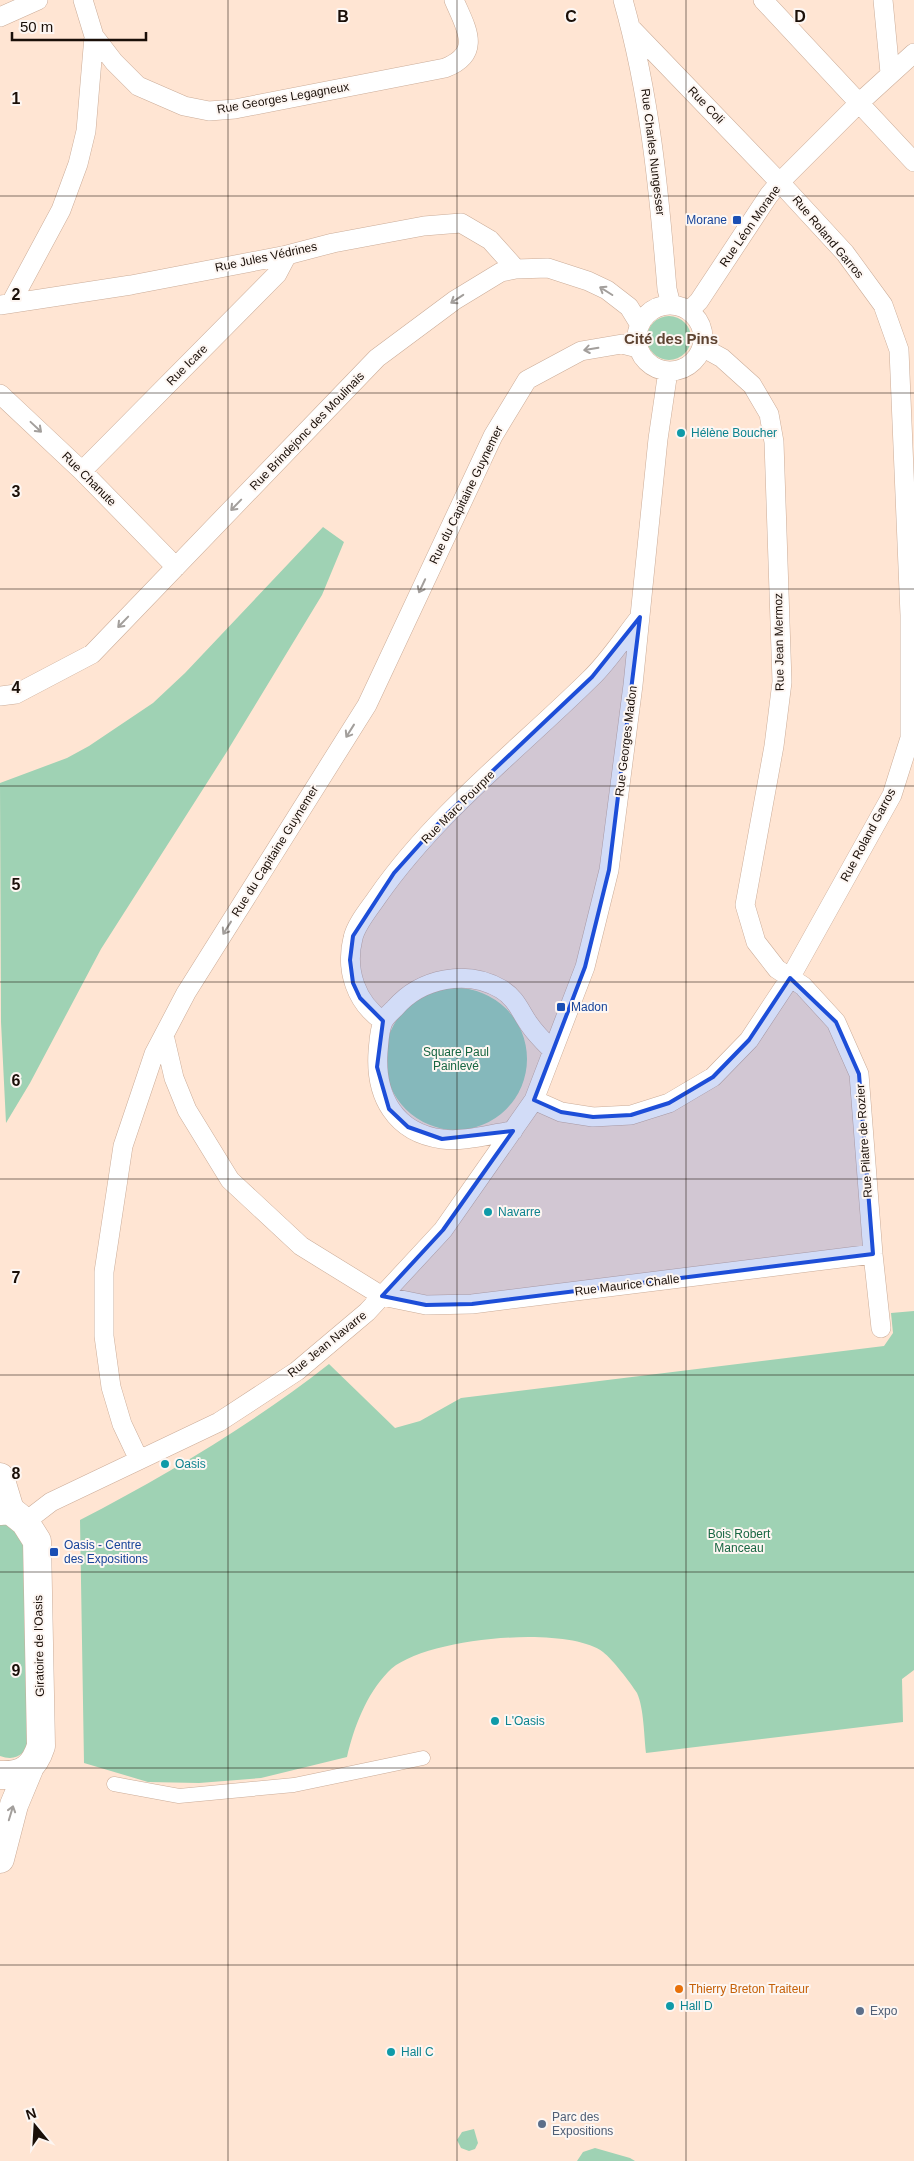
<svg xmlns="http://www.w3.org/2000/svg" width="914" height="2161" font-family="Arial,sans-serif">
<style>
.green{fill:#9fd2b4}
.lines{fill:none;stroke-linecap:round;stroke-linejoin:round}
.pedestrian-casing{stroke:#cbac98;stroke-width:15}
.minor-casing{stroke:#cbac98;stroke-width:20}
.primary-casing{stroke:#cbac98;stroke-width:29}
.pedestrian{stroke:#fff;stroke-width:14}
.minor{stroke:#fff;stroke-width:19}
.primary{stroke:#fff;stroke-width:28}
.oneway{stroke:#a39f9c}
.marked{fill:#1d4ed8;fill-opacity:0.2;stroke:#1d4ed8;stroke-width:4;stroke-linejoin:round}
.grid{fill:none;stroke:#1a0f08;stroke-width:1;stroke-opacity:0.55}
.transit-dot{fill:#1a4fb4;stroke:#fdf6f2;stroke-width:2}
.culture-dot{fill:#0f9aa8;stroke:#fdf6f2;stroke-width:2}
.food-dot{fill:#e8710a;stroke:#fdf6f2;stroke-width:2}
.service-dot{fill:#5c6f8a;stroke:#fdf6f2;stroke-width:2}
.labels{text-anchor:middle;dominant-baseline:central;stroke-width:4;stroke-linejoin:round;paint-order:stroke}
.street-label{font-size:12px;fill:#1a0f08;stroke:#fdf6f2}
.transit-label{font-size:12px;fill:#164399;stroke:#fdf6f2;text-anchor:start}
.culture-label{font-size:12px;fill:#0d838f;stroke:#fdf6f2;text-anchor:start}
.park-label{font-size:12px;fill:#186642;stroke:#fdf6f2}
.food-label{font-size:12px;fill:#c56008;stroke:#fdf6f2;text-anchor:start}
.service-label{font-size:12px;fill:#4e5e75;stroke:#fdf6f2;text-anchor:start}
.quarter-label{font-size:15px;font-weight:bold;fill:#5d4331;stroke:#fdf6f2}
.grid-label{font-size:16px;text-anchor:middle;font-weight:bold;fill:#1a0f08;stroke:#fdf6f2;stroke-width:4;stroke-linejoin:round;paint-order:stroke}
</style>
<rect width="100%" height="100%" fill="#ffe5d3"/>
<path class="green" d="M647 338a22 22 0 1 1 44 0a22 22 0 1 1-44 0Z
M323,527l21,15 -22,53 -96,158 -125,196 -71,134 -24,40 -5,-101 -1,-239 67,-25 22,-12 64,-43 32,-30z
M385 1059a71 71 0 1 1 142 0a71 71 0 1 1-142 0Z
M914,1311v359l-12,9 1,43 -257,31c-2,-16 -2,-45 -9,-60 -7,-11 -24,-33 -34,-41 -37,-28 -184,-14 -215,20 -22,23 -34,55 -41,85l-86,21 -62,5 -51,-1 -64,-19 -4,-243c87,-45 171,-95 249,-156l66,64 25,-7 41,-23 423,-52 9,-13 -2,-20z
M0,1522l13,3 12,19 8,195c-8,14 -16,23 -33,17z
M474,2129l4,14 -3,6 -6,2 -8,-3 -4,-8 5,-8z
M595,2148l35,10 5,3h-58l6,-9z"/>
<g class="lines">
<defs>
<path id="pedestrian" d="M114,1784l65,12 115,-11 129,-27"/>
<path id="minor" d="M623,0c27,95 36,191 44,289l4,16
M763,0l151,162
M883,0l7,73
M0,17l38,-17
M94,36l20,26 24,24 46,20 25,5 26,-2 210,-41c38,-15 21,-40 9,-68
M11,303l50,-93 17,-46 8,-33 8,-95 -11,-36
M0,305l131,-20 156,-30 46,-12 91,-17 37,-3 29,17 26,29
M637 338a33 33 0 1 1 66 0a33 33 0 1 1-66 0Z
M689,311l10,-10 70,-106 11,-13 79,-79 55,-50
M702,347l20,11 30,27 17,29 5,28 8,240 -8,64 -29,159 11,37 21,27 26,17 33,36 23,52 14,180 8,74
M0,394l82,77 94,96
M82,471l195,-197 10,-19
M0,696l16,-2 76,-40 285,-296 78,-58 46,-28 15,-3 32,-1 40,13 19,9 22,17 11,18
M383,1021c-27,-18 -38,-51 -30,-83 3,-14 17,-30 25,-42 58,-83 141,-147 212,-217 19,-18 34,-42 50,-62
M164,1035l10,43 13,32 43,70 71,66 81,50 44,9 46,-1 401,-50
M534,1100l27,12 32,5 38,-2 38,-12 44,-26 36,-37 41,-62 102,-183 18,-57v-123l-11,-265 -16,-45 -38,-52 -59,-64 -155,-161
M513,1131c-23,3 -48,11 -71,8 -47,-6 -67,-43 -64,-87 1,-10 1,-21 5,-30 2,-5 8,-10 12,-14 26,-30 72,-39 106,-19 15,9 19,22 28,35 6,9 15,18 23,26
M139,1460l-17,-36 -11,-37 -7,-51v-64l19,-126 31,-92 32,-61 181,-288 126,-269 34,-56 54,-29 41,-7 16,4
M25,1522l26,-20 168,-80 78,-51 70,-59 76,-82 91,-130 51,-133 24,-97 24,-185 25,-246 10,-68"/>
<path id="primary" d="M0,1477l10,33
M0,1511l10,-1 15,12 12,19 4,205c-7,22 -18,30 -41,29
M0,1859l14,-54 15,-36"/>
</defs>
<use href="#pedestrian" class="pedestrian-casing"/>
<use href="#minor" class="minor-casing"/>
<use href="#primary" class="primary-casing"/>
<use href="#pedestrian" class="pedestrian"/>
<use href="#minor" class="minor"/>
<use href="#primary" class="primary"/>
</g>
<defs><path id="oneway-shaft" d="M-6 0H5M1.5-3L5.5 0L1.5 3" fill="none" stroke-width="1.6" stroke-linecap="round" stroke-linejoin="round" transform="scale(1.25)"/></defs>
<g class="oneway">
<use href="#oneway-shaft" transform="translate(606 291) rotate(-148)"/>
<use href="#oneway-shaft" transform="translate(457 299) rotate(147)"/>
<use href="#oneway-shaft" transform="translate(591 349) rotate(171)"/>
<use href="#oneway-shaft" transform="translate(36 427) rotate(43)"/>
<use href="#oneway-shaft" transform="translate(236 505) rotate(134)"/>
<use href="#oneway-shaft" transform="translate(422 586) rotate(115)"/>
<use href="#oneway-shaft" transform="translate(123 622) rotate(134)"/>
<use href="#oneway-shaft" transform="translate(350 731) rotate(122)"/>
<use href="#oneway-shaft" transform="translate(227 928) rotate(122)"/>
<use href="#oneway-shaft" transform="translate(11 1813) rotate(-73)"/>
</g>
<path class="marked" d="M640,617l-31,253 -24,97 -51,133 27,12 32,5 38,-2 38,-12 44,-26 36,-37 41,-62 46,44 23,52 14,180 -401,50 -46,1 -44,-9 61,-66 70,-99 -71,8 -34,-12 -19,-18 -12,-42 6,-46 -23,-23 -7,-15 -3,-23 3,-24 41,-63 52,-58 146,-138z"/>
<path class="grid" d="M228,0v2161M457,0v2161M686,0v2161M0,196h914M0,393h914M0,589h914M0,786h914M0,982h914M0,1179h914M0,1375h914M0,1572h914M0,1768h914M0,1965h914"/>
<g class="transit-dot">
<rect x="732" y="215" width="10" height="10" rx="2.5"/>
<rect x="556" y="1002" width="10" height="10" rx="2.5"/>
<rect x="49" y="1547" width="10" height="10" rx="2.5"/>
</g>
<g class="culture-dot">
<circle cx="681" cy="433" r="5"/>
<circle cx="488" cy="1212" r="5"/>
<circle cx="165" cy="1464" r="5"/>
<circle cx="495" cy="1721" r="5"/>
<circle cx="670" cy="2006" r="5"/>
<circle cx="391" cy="2052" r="5"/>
</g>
<circle class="food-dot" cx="679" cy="1989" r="5"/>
<g class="service-dot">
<circle cx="860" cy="2011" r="5"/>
<circle cx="542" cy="2124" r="5"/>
</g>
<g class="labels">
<g class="street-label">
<text transform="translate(283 98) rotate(-10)">Rue Georges Legagneux</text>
<text transform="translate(706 105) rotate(46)">Rue Coli</text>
<text transform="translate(653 152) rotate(83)">Rue Charles Nungesser</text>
<text transform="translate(750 226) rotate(-55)">Rue Léon Morane</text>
<text transform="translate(828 237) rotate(50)">Rue Roland Garros</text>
<text transform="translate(266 257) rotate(-12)">Rue Jules Védrines</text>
<text transform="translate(187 365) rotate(-45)">Rue Icare</text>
<text transform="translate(307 431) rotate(-46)">Rue Brindejonc des Moulinais</text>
<text transform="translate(89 479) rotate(45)">Rue Chanute</text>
<text transform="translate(466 495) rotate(-64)">Rue du Capitaine Guynemer</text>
<text transform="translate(779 642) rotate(-91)">Rue Jean Mermoz</text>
<text transform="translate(626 741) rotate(-83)">Rue Georges Madon</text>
<text transform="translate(458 807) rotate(-45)">Rue Marc Pourpre</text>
<text transform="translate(868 835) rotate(-62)">Rue Roland Garros</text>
<text transform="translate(275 851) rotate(-58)">Rue du Capitaine Guynemer</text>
<text transform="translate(864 1141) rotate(-94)">Rue Pilatre de Rozier</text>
<text transform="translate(627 1285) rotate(-7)">Rue Maurice Challe</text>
<text transform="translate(327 1344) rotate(-39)">Rue Jean Navarre</text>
<text transform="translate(39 1646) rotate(-91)">Giratoire de l'Oasis</text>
</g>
<g class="transit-label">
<text x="727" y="220" text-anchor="end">Morane</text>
<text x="571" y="1007">Madon</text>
<text x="64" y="1545">Oasis - Centre<tspan x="64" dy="14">des Expositions</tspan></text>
</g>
<g class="culture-label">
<text x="691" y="433">Hélène Boucher</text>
<text x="498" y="1212">Navarre</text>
<text x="175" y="1464">Oasis</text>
<text x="505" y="1721">L'Oasis</text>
<text x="680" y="2006">Hall D</text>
<text x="401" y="2052">Hall C</text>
</g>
<g class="park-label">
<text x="456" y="1052">Square Paul<tspan x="456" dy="14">Painlevé</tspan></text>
<text x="739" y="1534">Bois Robert<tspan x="739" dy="14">Manceau</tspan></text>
</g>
<g class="food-label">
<text x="689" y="1989">Thierry Breton Traiteur</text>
</g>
<g class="service-label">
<text x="870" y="2011">Expo</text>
<text x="552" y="2117">Parc des<tspan x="552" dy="14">Expositions</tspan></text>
</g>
<g class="quarter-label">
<text x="671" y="338">Cité des Pins</text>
</g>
</g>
<g class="grid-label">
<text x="343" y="22">B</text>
<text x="571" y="22">C</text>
<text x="800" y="22">D</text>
<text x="16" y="104">1</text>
<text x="16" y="300">2</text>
<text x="16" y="497">3</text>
<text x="16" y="693">4</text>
<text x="16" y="890">5</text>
<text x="16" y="1086">6</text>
<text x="16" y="1283">7</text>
<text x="16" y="1479">8</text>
<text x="16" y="1676">9</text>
</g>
<g transform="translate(35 2126) rotate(342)" stroke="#fdf6f2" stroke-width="4" paint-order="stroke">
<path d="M0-4L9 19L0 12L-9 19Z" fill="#1a0f08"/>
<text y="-8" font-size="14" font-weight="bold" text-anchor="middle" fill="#1a0f08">N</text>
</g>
<path d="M12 32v8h134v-8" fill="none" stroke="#1a0f08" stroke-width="2.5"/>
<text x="20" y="32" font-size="15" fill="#1a0f08" stroke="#fdf6f2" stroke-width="4" paint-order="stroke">50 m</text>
</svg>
